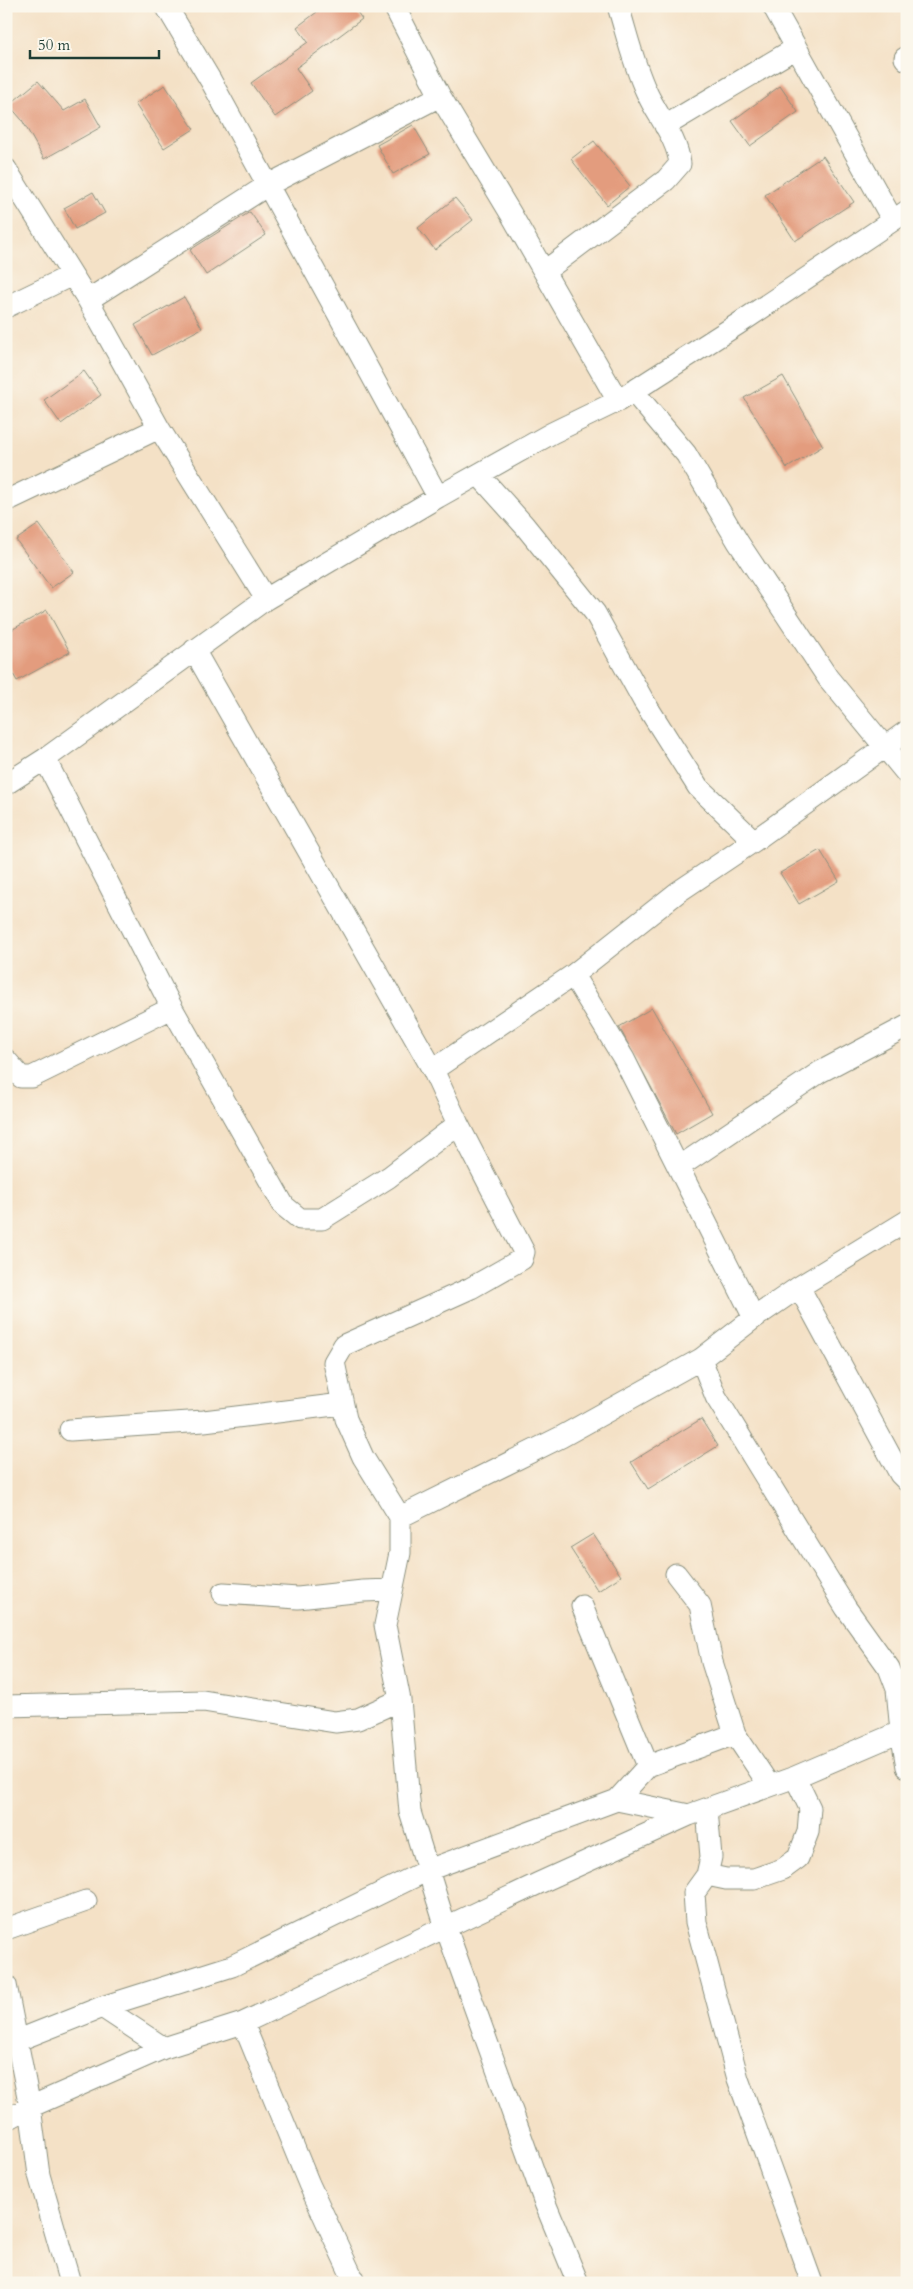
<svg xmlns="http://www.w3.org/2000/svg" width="913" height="2289" font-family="Cardo,serif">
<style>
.building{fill:#e39c7e}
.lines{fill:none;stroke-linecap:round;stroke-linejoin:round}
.minor-casing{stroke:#8a8f7d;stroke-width:23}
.minor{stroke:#fff;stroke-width:21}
</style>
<rect width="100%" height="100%" fill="#fbf7ec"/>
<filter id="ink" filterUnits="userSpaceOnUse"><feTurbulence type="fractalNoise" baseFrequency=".02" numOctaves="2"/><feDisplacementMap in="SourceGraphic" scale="10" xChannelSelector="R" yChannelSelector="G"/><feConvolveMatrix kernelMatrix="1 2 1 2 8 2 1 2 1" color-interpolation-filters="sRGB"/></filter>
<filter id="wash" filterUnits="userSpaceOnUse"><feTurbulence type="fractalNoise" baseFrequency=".0096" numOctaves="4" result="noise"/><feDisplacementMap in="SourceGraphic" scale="20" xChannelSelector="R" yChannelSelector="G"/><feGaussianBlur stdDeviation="1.12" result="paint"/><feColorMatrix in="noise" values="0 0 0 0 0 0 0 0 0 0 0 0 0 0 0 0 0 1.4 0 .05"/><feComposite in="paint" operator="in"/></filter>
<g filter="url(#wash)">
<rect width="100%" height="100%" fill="#f4e1c6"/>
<g id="blocks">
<path class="building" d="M325,6h28l9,13 -66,49 16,23 -37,26 -24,-34 57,-41 -11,-15z
M38,81l26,30 21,-12 16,28 -57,32 -22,-39 -13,-15z
M165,85l29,44 -30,19 -29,-44z
M780,86l18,26 -48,34 -18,-25z
M413,125l17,29 -37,20 -16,-29z
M594,141l36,45 -23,19 -36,-46z
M823,156l31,46 -59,39 -30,-46z
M93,192l12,21 -30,16 -11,-21z
M455,198l18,22 -38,30 -17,-22z
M250,212l16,23 -60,40 -16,-25z
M184,297l18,31 -50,27 -17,-30z
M84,371l17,24 -40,29 -17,-24z
M783,376l40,70 -36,22 -43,-70z
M39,524l35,48 -23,16 -35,-48z
M47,610l23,42 -53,29 -11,-20v-28z
M820,850l19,31 -40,23 -19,-31z
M652,1008l60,105 -36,21 -57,-107z
M701,1419l17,27 -70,43 -17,-27z
M593,1534l28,42 -23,15 -28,-43z"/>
</g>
</g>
<g filter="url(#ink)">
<use href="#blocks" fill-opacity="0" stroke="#8a8f7d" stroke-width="1"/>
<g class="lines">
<defs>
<path id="minor" d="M166,6l45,75 227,416
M394,6l46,90 71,118 107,187
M773,6l119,213
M905,58l2,2
M665,126l131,-78
M6,169l82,131 71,128 107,171
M545,271l121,-91 14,-16c-3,-27 -23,-48 -34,-73 -13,-28 -19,-56 -28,-85
M88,300l180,-115 172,-89
M6,307l66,-32
M633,391l53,63 52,88 90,136 79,96
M479,475l45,50 71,88 48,87 55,87 56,54
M6,501l153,-73
M194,650l239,420 25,54 66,128 -2,7 -51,29 -127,57 -10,17 12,57 17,38 37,60v36l-15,72 15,75 10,112 36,116 99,275 33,80
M45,759l127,249 112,198 16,13h22l67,-42 69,-53
M6,784l39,-25 221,-160 172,-102 114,-64 66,-32 120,-77 169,-113
M573,975l51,84 130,259
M6,1060l15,17h11l140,-69
M433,1070l140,-95 105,-83 76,-51 153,-110
M679,1167l141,-95 87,-46
M799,1287l101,187 7,7
M701,1359l15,38 130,211 43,60 8,21 4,43 6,35
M70,1430l134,-9 138,-17
M400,1517l161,-80 140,-78 53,-41 45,-31 108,-66
M676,1574l24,31 12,57 23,72 34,51
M223,1593l75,5 65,-7 29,-1
M582,1606l66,160
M6,1706l197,-5 132,21 23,-3 42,-19
M617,1800l72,15
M707,1809l4,48 -4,18 -13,18 2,29 42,157 74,204
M707,1875l19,4h28l29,-10 15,-11 10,-26 2,-24 -15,-31
M6,1929l80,-28
M6,1985l24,122 9,68 31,108
M102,2007l62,41
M243,2023l66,161 46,99
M6,2045l96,-38 130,-41 196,-96 189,-70 31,-34 87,-32
M6,2120l24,-13 134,-59 79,-25 296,-140 150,-68 106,-38 112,-48"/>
</defs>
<use href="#minor" class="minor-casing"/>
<use href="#minor" class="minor"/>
</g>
</g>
<rect width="913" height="2289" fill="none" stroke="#fbf7ec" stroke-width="25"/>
<path d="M30 50v8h129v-8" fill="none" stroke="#1f3d34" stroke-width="2.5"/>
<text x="38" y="50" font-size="15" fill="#1f3d34" stroke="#fbf7ec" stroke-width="4" paint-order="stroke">50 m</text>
</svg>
